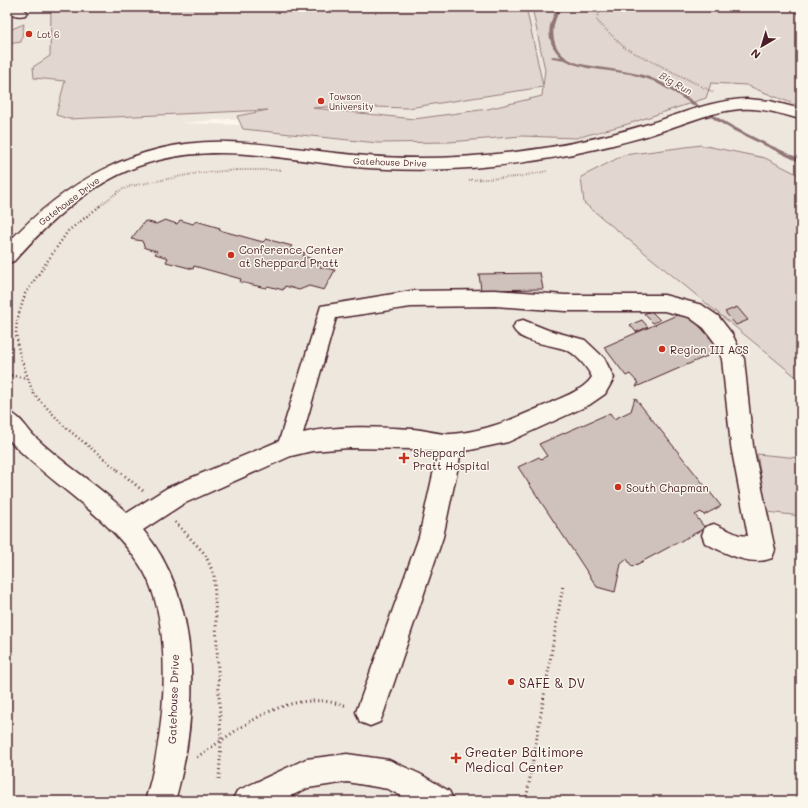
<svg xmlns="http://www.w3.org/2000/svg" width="808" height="808" font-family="Mali,sans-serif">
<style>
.built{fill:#eee7de;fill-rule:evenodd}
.green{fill:#e2d7d0;stroke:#967b7e;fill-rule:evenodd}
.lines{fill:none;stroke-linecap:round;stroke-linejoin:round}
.stream{fill:#907477;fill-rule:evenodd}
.building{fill:#cfc2bc;stroke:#4a1f2b}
.minor-casing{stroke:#4a1f2b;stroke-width:3}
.path-far2{stroke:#4a1f2b;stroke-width:2;stroke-dasharray:0.5 2;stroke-linecap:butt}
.path-far1{stroke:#4a1f2b;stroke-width:2.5;stroke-dasharray:1 3;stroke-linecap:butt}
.path{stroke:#4a1f2b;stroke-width:3;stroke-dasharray:1 3.5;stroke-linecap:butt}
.minor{fill:#fbf7ec;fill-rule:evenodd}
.poi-dot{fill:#c8321e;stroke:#fbf7ec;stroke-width:1.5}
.labels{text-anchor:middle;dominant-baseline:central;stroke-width:3;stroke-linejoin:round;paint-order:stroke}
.far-poi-label{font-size:9px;fill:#4a1f2b;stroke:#fbf7ec;text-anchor:start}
.far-street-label{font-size:9px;fill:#4a1f2b;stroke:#fbf7ec}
.far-water-label{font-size:10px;font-style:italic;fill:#6d4a51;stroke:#fbf7ec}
.poi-label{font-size:11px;fill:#4a1f2b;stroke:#fbf7ec;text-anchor:start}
.street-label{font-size:11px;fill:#4a1f2b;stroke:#fbf7ec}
.near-poi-label{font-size:13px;fill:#4a1f2b;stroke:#fbf7ec;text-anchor:start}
</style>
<rect width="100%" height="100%" fill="#fbf7ec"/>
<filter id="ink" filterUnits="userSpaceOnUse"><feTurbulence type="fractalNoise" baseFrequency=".025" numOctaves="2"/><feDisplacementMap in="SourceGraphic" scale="8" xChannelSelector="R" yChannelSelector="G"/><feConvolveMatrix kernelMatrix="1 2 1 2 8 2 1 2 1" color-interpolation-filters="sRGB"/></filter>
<g filter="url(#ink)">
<path class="built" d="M7,7h794v794h-794zM229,119l33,3 36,5 -118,-4z"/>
<path class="green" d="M44,7h482l17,79 2,-16 -13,-63h269v100l-55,-22 -35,-2 -5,15 -78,26 -52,14 -54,-2 -73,6 -71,1 -135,-14 -6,-13 31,-6 -199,9 -13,-4 9,-34 -31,-3 -1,-11 17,-11 1,-44zM543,87l-1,9 -54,13 -74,10 -101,-11 28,-2 67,2z
M24,24l-3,18 -14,2v-13z
M701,145l64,13 36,18v205l-217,-178 -3,-26 43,-22z
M757,454l42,4 2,12v46l-34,-4z"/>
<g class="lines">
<path class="stream" d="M558,7h4c-9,13 -13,31 -2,45 11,13 29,13 45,16 13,2 26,4 38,7 30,9 53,30 79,45 25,15 52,27 79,39v4l-67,-32 -17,-10 -41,-27 -23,-13 -23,-7 -43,-6 -14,-4 -8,-4 -13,-2 -1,-1 2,-1 8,1c-16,-15 -14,-33 -3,-50z"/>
</g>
<path class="building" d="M165,220l12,4 3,-4 13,4 3,-3 24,7 -1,2 44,12 3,-3 26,7 -2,3 15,4 -2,3 13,4 4,7 15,3 -11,20 -15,-4 -10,4 -14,-4 -2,4 -15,-4 -2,2 -26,-6 1,-3 -47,-13 -1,3 -27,-7 2,-4 -13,-4 2,-3 -12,-3 -3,-7 -11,-2 14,-18 11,3z
M540,273l3,16 -62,1 -2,-16z
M737,307l11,13 -12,5 -11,-13z
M651,311l9,9 -7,3 -9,-9z
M686,311l35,39 -85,37 2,-4 -8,-9 -4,2 -22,-29z
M642,320l6,7 -12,5 -6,-7z
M635,398l86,108 -17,9 -3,-3 -6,3 10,13 -73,39 -5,-8 -6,5 -6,28 -18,-5 -79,-120 21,-10 2,2 6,-3 -8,-12 71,-31 4,6 17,-8z"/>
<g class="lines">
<defs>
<path id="minor" d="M7,7h15l5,5 -2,3c-7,2 -16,0 -18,-8z
M747,99l23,2 31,8v10c-20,-5 -40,-12 -61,-10 -34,3 -65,19 -97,28 -49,14 -100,24 -151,29 -49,5 -98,5 -146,0 -62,-7 -125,-22 -187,-6 -59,14 -106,57 -145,101l-7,2v-19c58,-63 133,-105 220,-102 46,1 93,11 140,14 49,4 99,2 148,-4 44,-5 87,-14 130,-27 34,-10 66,-25 102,-26z
M495,290l70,5h99l38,10 16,11 14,18 12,25 9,87 22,104 -3,8c-22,9 -47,-5 -67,-15l-3,-8 3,-8 9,-3 25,11 9,1 -17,-90 -9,-87 -6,-15 -12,-16 -15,-11 -25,-6h-99l-70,-5 -84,1 -75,11 -33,115c33,-8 76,-6 110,-4 13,1 27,6 39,5 36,-3 64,-16 96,-30 14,-7 35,-13 44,-27 -4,-8 -12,-18 -20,-24 -14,-10 -50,-7 -59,-25l3,-6 7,-2 25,10 37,10 19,18 10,20 -9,16 -16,11 -81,37 -47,10 -18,85 -59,175 -4,10 -10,4 -10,-4 -4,-10 63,-175 19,-85 -25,-3 -64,-1 -37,3 -21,5 -108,48 -40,26c60,71 56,187 32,271h-30c19,-61 29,-161 3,-221 -9,-20 -25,-38 -40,-53 -31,-31 -68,-54 -98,-86l-3,-4v-26c12,4 18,15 26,24 29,29 65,49 94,78l40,-25 112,-47 42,-135 90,-15z
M347,754l42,6 31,14 29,17 5,10h-43l-23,-12 -41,-7 -39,6 -28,13h-48l5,-10 69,-32z"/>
</defs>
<use href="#minor" class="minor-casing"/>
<path class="path-far2" d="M603,7l-3,3 -3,11 28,27 88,44
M469,180l49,-3 29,-6
M98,207l21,-16 12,-5 67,-13 39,-3h45"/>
<path class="path-far1" d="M100,206l-32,25 -43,63 -8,27 -1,11 3,20 14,41 32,34 54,44
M7,375l20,3"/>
<path class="path" d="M118,470l25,21
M175,522l30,32 9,21 7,167 -2,37
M197,757c34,-22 72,-55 115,-56 12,-1 24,2 36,5
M526,801l37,-216"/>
<use href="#minor" class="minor"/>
</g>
</g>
<g class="poi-dot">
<circle cx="29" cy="34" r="4"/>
<circle cx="321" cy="101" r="4"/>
<circle cx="231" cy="255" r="4"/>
<circle cx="662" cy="349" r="4"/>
<path d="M402 452h4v4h4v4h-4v4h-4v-4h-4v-4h4z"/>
<circle cx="618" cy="487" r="4"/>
<circle cx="511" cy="682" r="4"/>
<path d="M454 752h4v4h4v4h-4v4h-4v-4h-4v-4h4z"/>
</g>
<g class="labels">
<g class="far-poi-label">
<text x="37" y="34">Lot 6</text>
<text x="329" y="96">Towson<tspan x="329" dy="10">University</tspan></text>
</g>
<g class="far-street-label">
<text transform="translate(390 162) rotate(2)">Gatehouse Drive</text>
<text transform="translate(69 201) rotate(-37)">Gatehouse Drive</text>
</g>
<g class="far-water-label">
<text transform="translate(676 83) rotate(30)">Big Run</text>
</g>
<g class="poi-label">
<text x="239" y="249">Conference Center<tspan x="239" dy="13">at Sheppard Pratt</tspan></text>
<text x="670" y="349">Region III ACS</text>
<text x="413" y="452">Sheppard<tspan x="413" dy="13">Pratt Hospital</tspan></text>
<text x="626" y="487">South Chapman</text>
</g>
<g class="street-label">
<text transform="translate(173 699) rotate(-88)">Gatehouse Drive</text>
</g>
<g class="near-poi-label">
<text x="519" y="682">SAFE &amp; DV</text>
<text x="465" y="751">Greater Baltimore<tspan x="465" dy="15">Medical Center</tspan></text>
</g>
</g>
<rect width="808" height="808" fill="none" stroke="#fbf7ec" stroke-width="24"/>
<rect x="12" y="12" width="784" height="784" fill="none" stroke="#4a1f2b" stroke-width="1.5" filter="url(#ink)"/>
<g transform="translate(762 46) rotate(218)" stroke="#fbf7ec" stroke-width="3" paint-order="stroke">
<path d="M0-3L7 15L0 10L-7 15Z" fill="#4a1f2b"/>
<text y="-6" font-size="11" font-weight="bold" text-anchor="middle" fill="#4a1f2b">N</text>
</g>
</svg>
